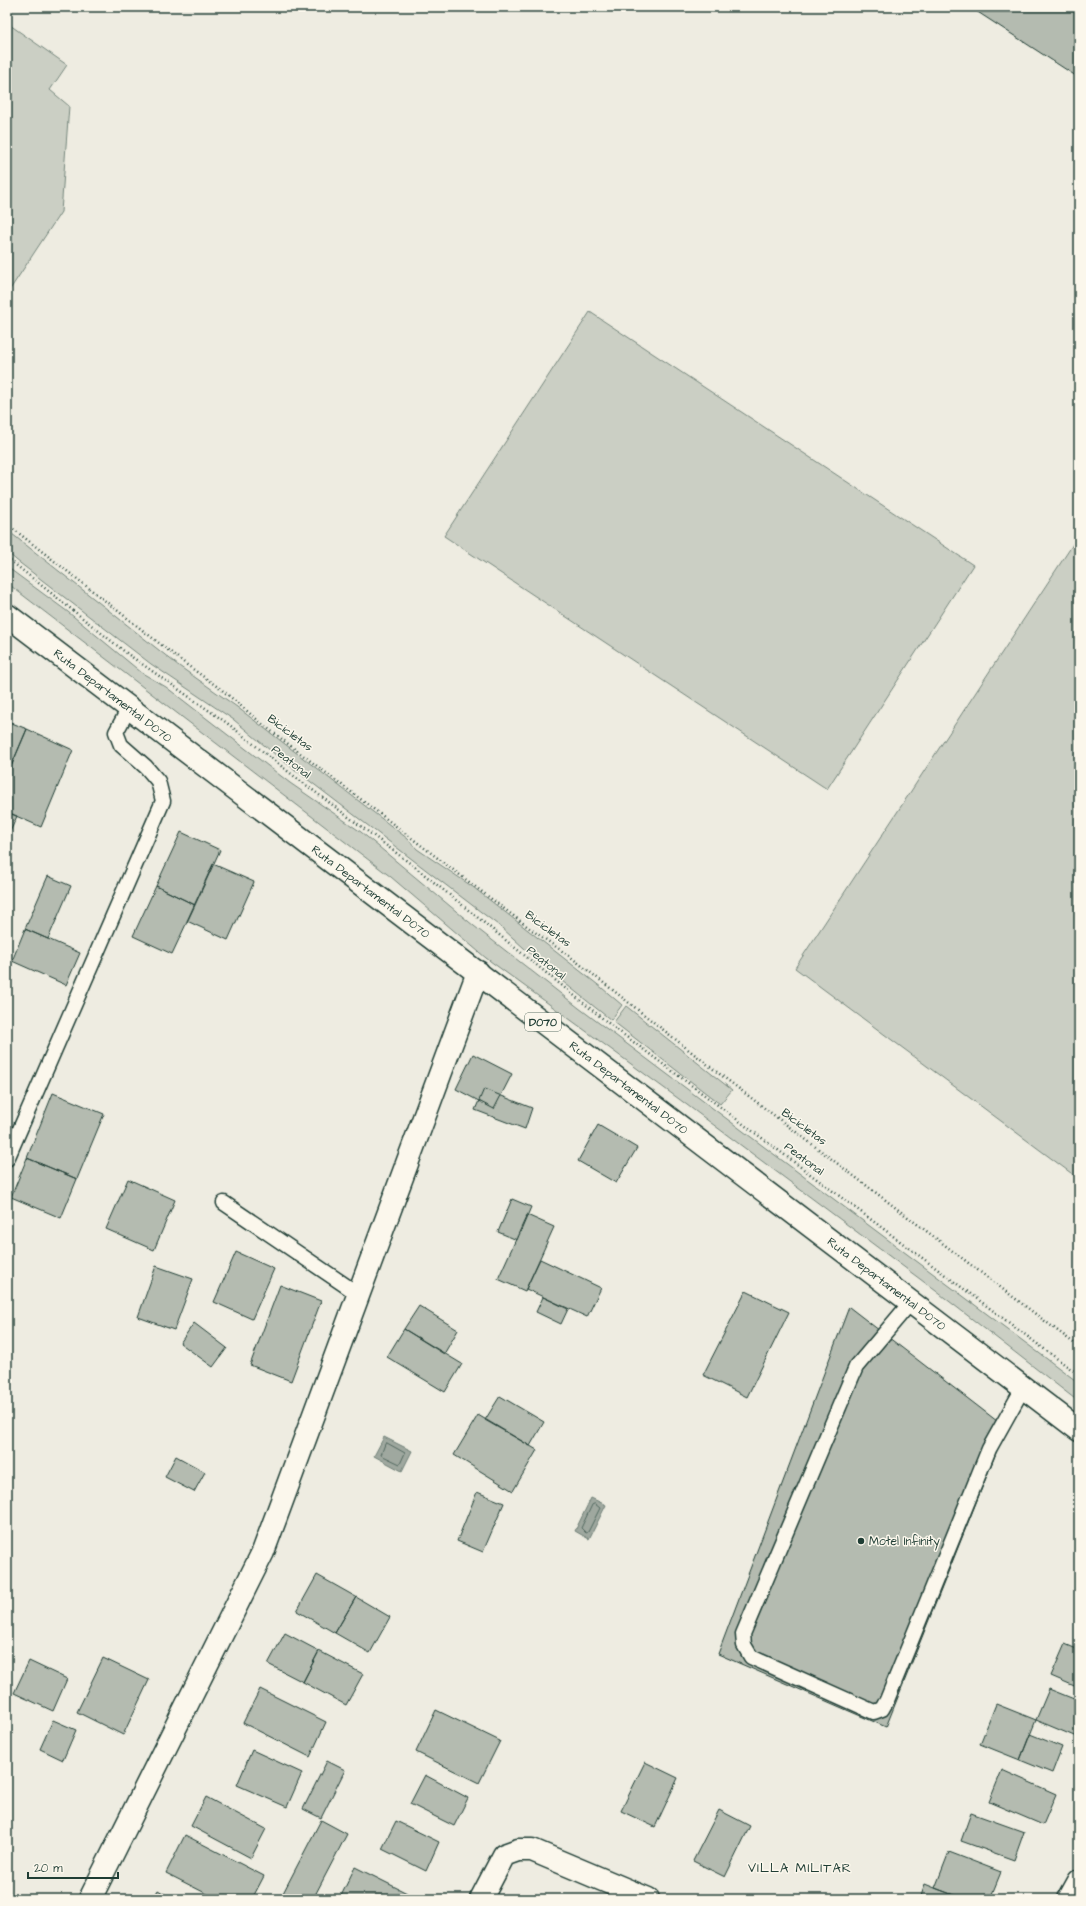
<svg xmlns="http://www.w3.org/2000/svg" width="1086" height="1906" font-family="'Architects Daughter',sans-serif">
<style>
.green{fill:#cbcfc4;stroke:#75867c}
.water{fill:#9fa89f;stroke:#6c7d74}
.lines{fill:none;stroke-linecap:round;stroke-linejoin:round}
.shore{stroke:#52685f;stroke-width:1}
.building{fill:#b4bbb0;stroke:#1f3d34}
.lane-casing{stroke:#1f3d34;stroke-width:17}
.street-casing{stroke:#1f3d34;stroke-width:25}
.primary-casing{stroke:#1f3d34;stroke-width:25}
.path{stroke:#1f3d34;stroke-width:2.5;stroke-dasharray:1 3;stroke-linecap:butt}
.lane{stroke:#fbf7ec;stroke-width:14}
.street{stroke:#fbf7ec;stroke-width:22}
.primary{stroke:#fbf7ec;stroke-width:22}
.poi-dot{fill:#1f3d34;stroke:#fbf7ec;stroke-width:1.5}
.labels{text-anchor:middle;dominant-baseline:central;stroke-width:3;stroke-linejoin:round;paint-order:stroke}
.shield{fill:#fbf7ec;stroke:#61756b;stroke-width:1}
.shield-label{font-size:11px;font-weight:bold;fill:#1f3d34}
.street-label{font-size:12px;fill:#1f3d34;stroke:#fbf7ec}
.poi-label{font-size:12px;fill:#1f3d34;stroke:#fbf7ec;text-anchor:start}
.neighbourhood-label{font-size:13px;letter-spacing:1px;fill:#1f3d34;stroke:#fbf7ec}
</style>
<rect width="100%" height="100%" fill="#eeece1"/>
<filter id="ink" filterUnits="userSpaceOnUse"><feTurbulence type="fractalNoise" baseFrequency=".025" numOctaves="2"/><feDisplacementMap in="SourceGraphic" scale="8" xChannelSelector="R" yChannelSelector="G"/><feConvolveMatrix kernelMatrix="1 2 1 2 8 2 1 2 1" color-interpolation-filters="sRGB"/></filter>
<g filter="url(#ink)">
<path class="green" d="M7,23l60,42 -17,25 19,16 -8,106 -54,82z
M590,312l383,253 -146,224 -383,-253z
M7,530l172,136 58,41 171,132 9,10 56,38 129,101 20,17 -11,15 -64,-51 -45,-41 -225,-172 -43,-36 -83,-56 -135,-104 -9,-8z
M1079,535v644l-284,-211z
M7,567l61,45 74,61 24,14 124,96 71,49 113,94 105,82 500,375v19l-143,-111 -257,-192 -193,-141 -95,-81 -384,-294z
M626,1006l106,84 -12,14 -106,-82z"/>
<path class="water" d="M384,1437l28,14 -10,20 -28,-15z
M591,1498l15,7 -17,34 -14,-8z"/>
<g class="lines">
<path class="shore" d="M387,1443l18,10 -5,11 -19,-9 4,-11z
M595,1504l5,4 -12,24 -2,1 -5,-5 11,-23z"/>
</g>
<path class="building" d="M970,7h109v65l-3,4z
M7,721l20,8 -20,47z
M27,729l46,21 -32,77 -34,-15v-36z
M7,812l10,4 -10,23z
M181,832l39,18 -25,55 -39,-19z
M213,864l41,18 -26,58 -41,-19z
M48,876l23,10 -23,53 -23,-10z
M156,886l39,19 -23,49 -39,-18z
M25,929l55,24 -14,32 -54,-24z
M473,1054l39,20 -18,35 -38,-20z
M484,1089l48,19 -7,21 -50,-19z
M53,1093l51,21 -27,65 -50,-21z
M598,1125l39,23 -21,35 -38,-22z
M27,1158l50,21 -16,39 -50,-21z
M128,1179l47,21 -21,50 -48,-21z
M512,1199l19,8 -14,33 -19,-8z
M527,1215l27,12 -29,64 -27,-12z
M236,1252l38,17 -22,50 -38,-17z
M540,1259l61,29 -14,29 -61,-28z
M156,1266l37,13 -19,51 -36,-13z
M280,1285l41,16 -30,80 -41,-16z
M746,1291l43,21 -42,85 -44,-22z
M543,1297l25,12 -7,15 -25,-12z
M419,1306l39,24 -14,24 -40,-25z
M849,1307l157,121 -120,299 -168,-73z
M194,1323l33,25 -14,19 -33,-24z
M404,1329l58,35 -17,28 -58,-35z
M500,1396l44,26 -14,24 -45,-26z
M478,1415l59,35 -24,41 -59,-36z
M176,1456l29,16 -11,20 -29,-15z
M477,1492l27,11 -21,49 -26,-11z
M317,1575l39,22 -21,36 -38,-22z
M356,1597l34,20 -20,36 -35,-20z
M285,1633l34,18 -16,31 -35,-18z
M1065,1644l14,6v38l-28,-12z
M319,1651l44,23 -17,31 -43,-23z
M103,1658l46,22 -26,55 -46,-23z
M29,1661l38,18 -14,32 -39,-18z
M260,1689l66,33 -16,35 -67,-34z
M1049,1689l30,12v37l-43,-18z
M996,1704l40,16 -16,40 -40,-16z
M436,1710l64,31 -21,42 -63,-31z
M53,1720l23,10 -13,30 -23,-11z
M1030,1734l32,13 -10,26 -32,-13z
M252,1750l50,23 -15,34 -50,-22z
M327,1761l18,9 -24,48 -18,-9z
M645,1762l33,16 -23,49 -34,-16z
M1002,1770l54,24 -13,31 -54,-23z
M425,1775l43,23 -14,28 -44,-22z
M206,1797l60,32 -15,29 -60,-32z
M719,1810l31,16 -25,51 -32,-16z
M971,1813l53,19 -10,28 -53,-19z
M321,1820l26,14 -34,65h-29l-3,-2z
M396,1821l43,21 -13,29 -44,-22z
M185,1835l79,41 -12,23h-35l-51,-26z
M949,1852l52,20 -11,27h-26l-29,-11z
M355,1867l52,26 -3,6 -64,-1z
M925,1884l10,4 29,11h-44z
M158,1890l15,9h-20z"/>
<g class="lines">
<defs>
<path id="lane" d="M7,1159l156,-358 -5,-20 -12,-14 -25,-22 -5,-13 13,-24
M224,1203l134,91
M911,1302l-55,65 -113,267 1,11 7,12 123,55 8,-3 5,-9 102,-251 34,-61"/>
<path id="street" d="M90,1899l173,-347 215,-580
M481,1899l23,-44 14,-5h14l116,49
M1069,1899l10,-18"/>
<g id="primary">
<path id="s1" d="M7,615l1072,815"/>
</g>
</defs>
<use href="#lane" class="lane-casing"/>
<use href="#street" class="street-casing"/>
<use href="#primary" class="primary-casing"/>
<path class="path" d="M7,524l180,141 35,25 44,37 266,203 40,28 145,114 362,275
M7,558l122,97 98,68 63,50 125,94 197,159 467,349"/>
<use href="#lane" class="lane"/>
<use href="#street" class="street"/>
<use href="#primary" class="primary"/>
</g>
</g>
<circle class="poi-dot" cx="861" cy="1541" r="4"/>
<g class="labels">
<rect class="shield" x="525" y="1013" width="36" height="18" rx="3"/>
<g class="shield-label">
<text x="543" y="1022">D070</text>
</g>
<g class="street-label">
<text stroke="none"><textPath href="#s1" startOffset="133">Ruta Departamental D070</textPath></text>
<text transform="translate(290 733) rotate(37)">Bicicletas</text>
<text transform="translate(291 762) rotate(38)">Peatonal</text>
<text stroke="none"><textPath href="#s1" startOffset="457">Ruta Departamental D070</textPath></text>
<text transform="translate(548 929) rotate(36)">Bicicletas</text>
<text transform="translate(546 963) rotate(39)">Peatonal</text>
<text stroke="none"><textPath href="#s1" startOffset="781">Ruta Departamental D070</textPath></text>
<text transform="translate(804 1127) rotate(37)">Bicicletas</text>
<text transform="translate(804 1159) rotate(37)">Peatonal</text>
<text stroke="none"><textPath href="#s1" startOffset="1105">Ruta Departamental D070</textPath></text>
</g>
<g class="poi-label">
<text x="869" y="1541">Motel Infinity</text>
</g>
<g class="neighbourhood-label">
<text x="800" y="1868">VILLA MILITAR</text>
</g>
</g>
<rect width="1086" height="1906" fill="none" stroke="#fbf7ec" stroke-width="24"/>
<rect x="12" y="12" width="1062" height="1882" fill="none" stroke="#1f3d34" stroke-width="1.5" filter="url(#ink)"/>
<path d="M28 1872v6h90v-6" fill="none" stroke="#1f3d34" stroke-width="2"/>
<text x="34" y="1872" font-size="12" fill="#1f3d34" stroke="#fbf7ec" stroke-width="3" paint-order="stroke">20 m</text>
</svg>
